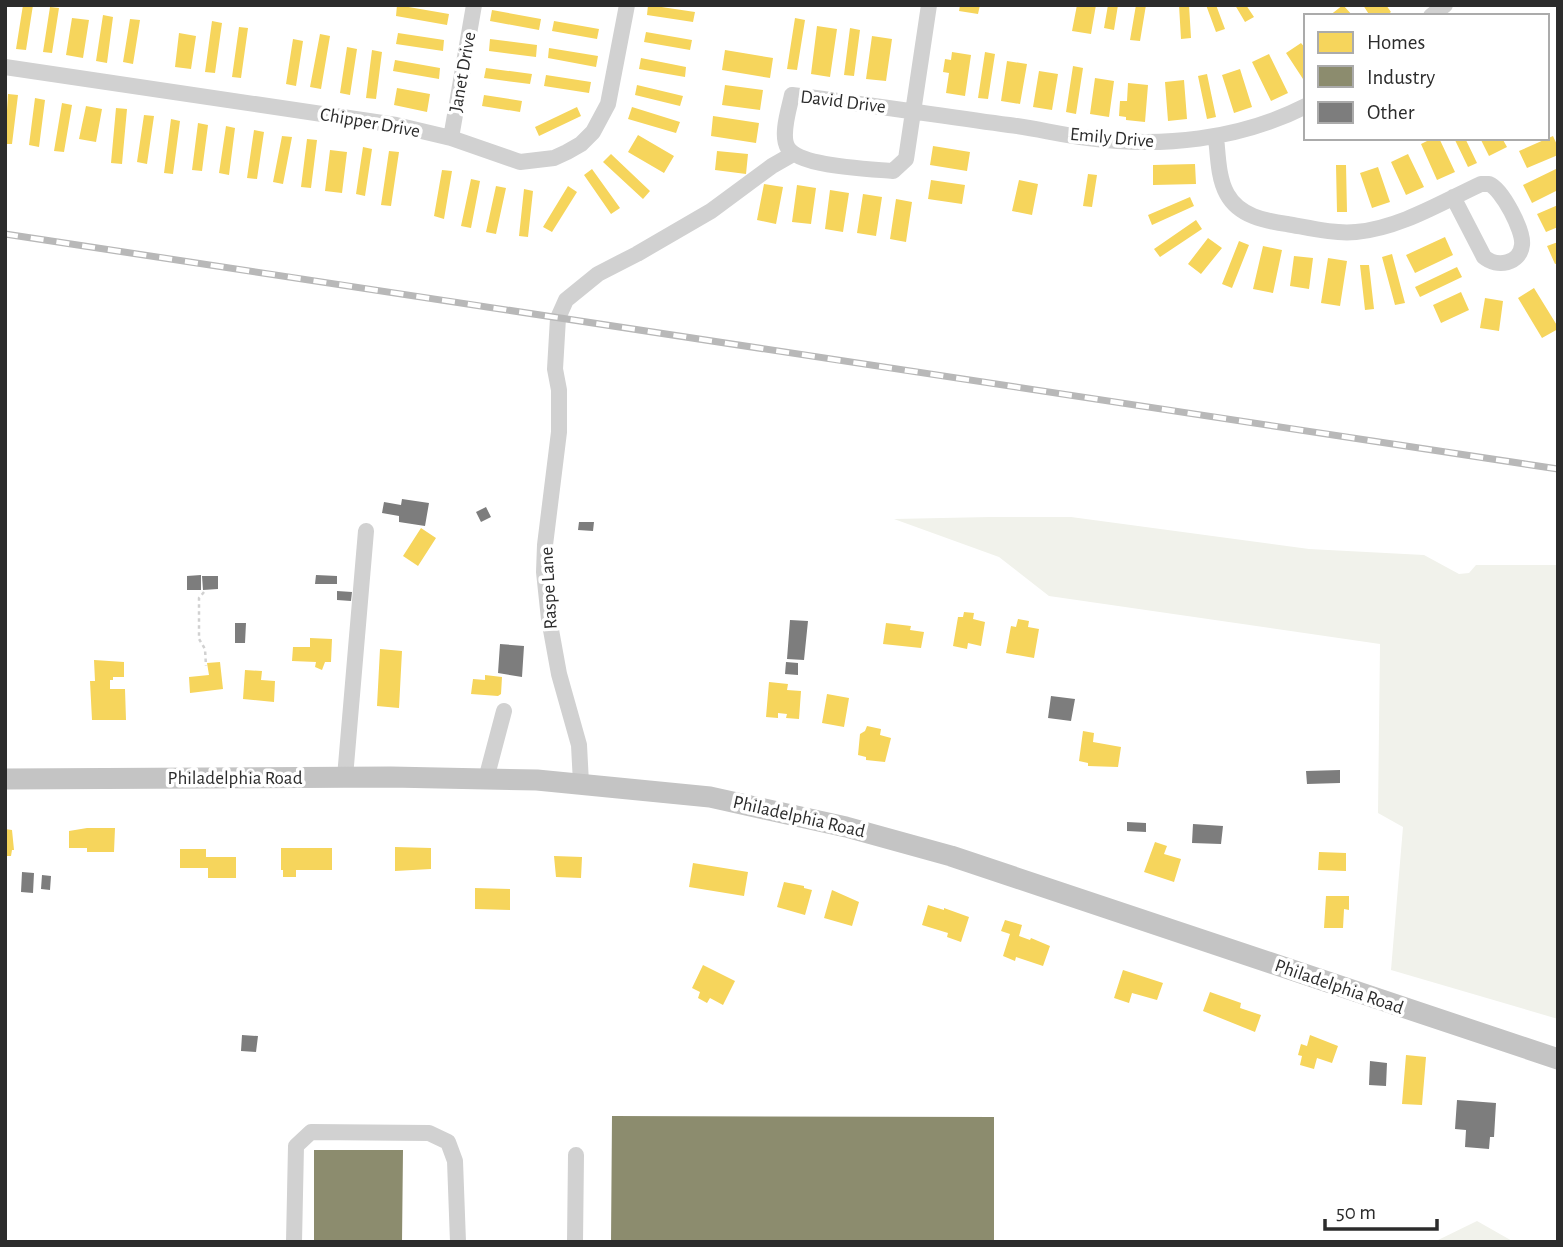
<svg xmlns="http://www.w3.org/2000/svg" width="1563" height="1247" font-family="'Alegreya Sans',sans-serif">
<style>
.green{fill:#f1f2eb}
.homes{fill:#f6d55c}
.industry{fill:#8c8c6e}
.building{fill:#7d7d7d}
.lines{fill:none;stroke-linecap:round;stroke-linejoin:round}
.path{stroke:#d1d1d1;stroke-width:2.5;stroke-dasharray:3.5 3.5;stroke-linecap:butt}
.minor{stroke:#d1d1d1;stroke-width:16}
.major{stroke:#c4c4c4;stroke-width:21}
.rail-casing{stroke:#b8b8b8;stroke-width:7}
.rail{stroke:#fff;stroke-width:4.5;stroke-dasharray:13;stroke-linecap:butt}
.labels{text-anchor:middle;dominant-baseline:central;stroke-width:7;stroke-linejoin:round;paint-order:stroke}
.street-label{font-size:19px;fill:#2c2c2c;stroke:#fff}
</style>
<rect width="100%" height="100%" fill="#fff"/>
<path class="green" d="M990,517h81l238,32 115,6 35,19 10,-1 7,-8h82v454l-167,-49 12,-143 -25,-14 2,-169 -331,-48 -50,-39 -105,-38z
M1477,1221l37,21h-80z"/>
<path class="homes" d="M23,5h10l-7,45 -10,-1z
M397,5l52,9 -2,11 -51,-9z
M648,5l47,7 -2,10 -46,-7z
M960,5h20l-2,9 -19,-3z
M1077,5h19l-5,29 -19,-3z
M1108,5h10l-4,25 -10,-2z
M1136,5h10l-6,36 -10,-1z
M1179,5h10l2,33 -10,1z
M1206,5h10l9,24 -9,3z
M1235,5h11l8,12 -9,5z
M1343,5l10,11h-24z
M1363,5h23l5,7 -5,4h-16z
M50,7l9,1 -7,45 -9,-1z
M492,10l49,9 -2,11 -49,-9z
M103,15l10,2 -6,46 -11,-2z
M72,18l17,2 -6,38 -17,-3z
M795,18l10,2 -8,50 -10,-1z
M130,19l10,1 -7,44 -10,-2z
M212,21l10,2 -7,50 -10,-1z
M554,21l45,8 -2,10 -45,-8z
M817,26l20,3 -7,48 -19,-3z
M239,27l9,1 -7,50 -9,-1z
M850,28l10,2 -6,46 -10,-1z
M646,32l46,8 -2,10 -46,-8z
M179,33l17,3 -5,33 -16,-2z
M398,33l46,7 -1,11 -47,-7z
M320,34l10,2 -9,53 -11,-2z
M872,36l20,3 -6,42 -20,-2z
M293,39l10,2 -7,45 -10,-2z
M490,39l47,6 -1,12 -47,-6z
M1301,43l5,6v28l-3,2 -17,-26z
M347,47l10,2 -7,46 -10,-2z
M549,48l49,8 -2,11 -48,-9z
M372,50l10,2 -6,47 -10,-1z
M725,50l48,8 -3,20 -48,-8z
M952,52l19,3 -6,41 -19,-3 3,-20 -6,-1 2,-13 6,1z
M985,52l10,2 -7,45 -10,-1z
M1269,54l19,39 -17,8 -19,-39z
M641,58l45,9 -1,10 -46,-8z
M395,60l45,8 -1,11 -46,-8z
M1007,61l20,3 -7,40 -19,-3z
M1073,66l10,2 -7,46 -10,-2z
M486,68l46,6 -2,10 -46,-6z
M1240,69l12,38 -18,6 -12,-38z
M1039,71l19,3 -6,36 -19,-3z
M1207,74l9,43 -9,2 -9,-43z
M546,75l45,7 -2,11 -45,-7z
M1095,78l19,3 -5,36 -19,-3z
M1184,80l3,39 -19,2 -3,-39z
M1128,83l20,2 -3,37 -19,-2v-3l-7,-1 1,-15h7z
M637,85l46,11 -3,10 -45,-11z
M725,85l38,5 -3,20 -38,-5z
M397,88l33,6 -3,18 -33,-7z
M8,94l10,1 -6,49h-7z
M484,95l38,6 -2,11 -38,-6z
M35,98l10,2 -6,47 -10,-2z
M62,103l10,2 -8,47 -10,-1z
M86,106l16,3 -6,33 -17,-3z
M577,107l4,9 -42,20 -4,-9z
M632,107l48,15 -4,11 -48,-14z
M116,108l11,1 -5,55 -11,-1z
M144,115l10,1 -7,48 -10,-2z
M713,116l46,7 -3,20 -45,-7z
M171,119l9,2 -7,53 -9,-1z
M198,123l10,2 -6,46 -10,-1z
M226,126l9,2 -6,47 -10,-2z
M254,130l10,2 -7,47 -10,-1z
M638,135l36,21 -10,17 -36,-21z
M282,136l10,1 -9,47 -10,-2z
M1553,136l5,11v8l-31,13 -8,-17z
M1433,138h6l16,34 -18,8 -16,-36z
M1454,138h11l12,25 -9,4z
M1480,138h22l5,9 -18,9z
M307,139l10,1 -6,48 -10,-1z
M933,146l37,6 -3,19 -37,-6z
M363,147l9,2 -7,47 -9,-2z
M330,150l17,2 -5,41 -17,-2z
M389,151l10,1 -8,54 -10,-1z
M717,151l31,3 -2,20 -31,-4z
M611,154l39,37 -7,8 -40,-37z
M1408,154l16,33 -18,8 -15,-33z
M1195,164l1,20 -43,1v-20z
M1336,165h10l1,47h-10z
M1378,167l12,35 -18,6 -12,-35z
M1558,168v22l-26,13 -9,-18z
M592,169l28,39 -9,6 -27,-39z
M442,170l10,1 -8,48 -10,-3z
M1088,174l9,1 -5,32 -9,-1z
M471,179l9,2 -9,47 -10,-2z
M931,180l34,5 -3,19 -34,-5z
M1019,180l19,4 -6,31 -20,-4z
M764,184l19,3 -7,37 -19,-4z
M797,185l19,3 -5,36 -19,-2z
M496,186l10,2 -10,46 -10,-2z
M568,186l9,6 -25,40 -9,-5z
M524,189l9,2 -5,46 -9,-1z
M830,190l19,3 -6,39 -18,-3z
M863,194l19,3 -6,39 -19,-3z
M1190,197l4,9 -42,19 -4,-10z
M896,199l16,3 -6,40 -16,-3z
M1558,205v22l-12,5 -9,-18z
M1196,220l6,9 -42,28 -6,-8z
M1445,237l8,18 -38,18 -9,-18z
M1208,238l14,10 -21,26 -13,-10z
M1239,241l10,4 -17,43 -10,-4z
M1558,242v21l-3,1 -8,-18z
M1263,246l19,4 -9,43 -20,-4z
M1392,254l13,49 -10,2 -13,-48z
M1294,256l19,2 -4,31 -19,-3z
M1328,258l19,3 -7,45 -19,-3z
M1360,265h9l5,44 -9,1z
M1457,267l5,10 -42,20 -5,-10z
M1534,288l24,39v2l-16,9 -24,-40z
M1461,292l8,18 -28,13 -8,-18z
M1485,298l18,3 -4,30 -19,-3z
M421,528l15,10 -18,28 -15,-10z
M964,612l10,1 -1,6 12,3 -4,24 -13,-3 -1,6 -14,-3 5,-29h5z
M1018,619l11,2 -1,6 11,2 -5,29 -28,-5 5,-27 5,1z
M886,623l25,3 -1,4 14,2 -3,16 -38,-4z
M310,638l22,1 -1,23h-6l-3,8 -7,-3 1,-5 -24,-1 1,-14h17z
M380,649l22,2 -3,57 -22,-2z
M94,660l30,2v15h-11v3h-3v9h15l1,31h-34l-2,-39h5z
M220,662l3,27 -33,4 -1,-16 20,-2 -2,-12z
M245,670l17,1 -1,9 14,1 -1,21 -31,-3z
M485,675l17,2 -1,17 -3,2 -27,-2 2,-15 12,1z
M769,682l19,2 -1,6 14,1 -2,28 -13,-1 1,-4 -9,-1v5l-12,-1z
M827,694l22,4 -5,29 -22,-4z
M867,726l14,3 -1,6 11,3 -6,24 -19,-2v-3l-8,-2 2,-21 5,-3z
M1083,731l11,2 -1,9 28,5 -3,20 -30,-1v-3l-9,-2z
M87,828h28l-1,24h-27v-4h-18v-17z
M5,829l7,1 2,20h-2l-1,6h-6z
M1155,842l12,4 -3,8 17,5 -7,23 -30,-10z
M395,847l36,1v21l-36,2z
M281,848h51v22h-36v7h-13v-7h-2z
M180,849h26v8h30v21h-28v-10h-28z
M1319,852l27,1v18l-28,-1z
M554,856l28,1 -1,21 -25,-1z
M693,863l55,9 -4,24 -55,-9z
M784,882l20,4v2l8,2 -7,25 -28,-8z
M475,888l35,1v21l-35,-1z
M832,890l27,12 -7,24 -28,-8z
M1326,896h23v14l-5,-1 -1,19h-19z
M928,905l16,5v-2l25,9 -8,25 -14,-5 1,-4 -26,-8z
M1005,920l17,5 -3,11 11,4 1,-2 19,8 -7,20 -27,-9 -1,4 -12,-5 7,-22 -9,-3z
M703,965l32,16 -12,24 -13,-7 -3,5 -9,-5 2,-6 -8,-4z
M1123,970l40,13 -6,17 -25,-7 -3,10 -15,-5z
M1210,992l31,11 -1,5 21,7 -6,17 -52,-21z
M1310,1035l28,11 -6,17 -15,-5 -3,11 -14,-4 2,-9 -4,-1 3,-11 6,2z
M1406,1055l20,2 -4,48 -20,-1z"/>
<path class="industry" d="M612,1116l382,1v125h-383z
M314,1150h89l-1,92h-88z"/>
<path class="building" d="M402,499l27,4 -4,23 -26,-4v-6l-17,-3 2,-11 17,3z
M486,507l5,10 -10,5 -5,-10z
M579,522h15l-1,9 -15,-1z
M201,575v15h-14v-14z
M316,575l21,1v8h-22z
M202,576h16v13l-15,1z
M337,591l15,1 -1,9 -14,-1z
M790,620l18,1 -4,39 -17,-1z
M235,623h11l-1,20h-10z
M500,644l24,2 -2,31 -24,-4z
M786,662l12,1v12l-13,-1z
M1051,696l24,3 -4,22 -23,-3z
M1340,770v13l-33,1 -1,-13z
M1127,822l19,1v9l-19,-1z
M1193,824l30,2 -2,18 -29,-1z
M22,872l12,1 -1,20 -12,-1z
M42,875l9,1 -1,14 -9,-1z
M242,1035l16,1 -2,16 -15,-1z
M1370,1061l17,2 -1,23 -17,-1z
M1457,1100l39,3 -2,34h-4l-1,12 -24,-2 1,-17 -11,-1z"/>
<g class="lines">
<path class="path" d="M204,592l-5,6v41l6,10 1,17"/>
<path class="minor" d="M929,5l-23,154 -13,12c-22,-2 -93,-4 -105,-23 -8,-12 1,-39 4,-53 72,9 144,20 217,30 26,3 52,10 79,13 73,10 151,2 218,-32
M1431,16l14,-11
M5,67l391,58 55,13 69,24 34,-4 13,-6 14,-8 12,-12 15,-28 19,-99
M1216,137c2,18 2,41 11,57 12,22 38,27 60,30 23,4 47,10 69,8 44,-4 86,-30 125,-48h8c13,5 35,47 33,61 -2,19 -25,23 -38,12l-31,-60
M451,138l23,-133
M345,777l21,-246
M486,779l18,-68
M581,783l-2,-38 -20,-71 -10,-55 -5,-47 1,-27 14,-113v-42l-4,-21 3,-51 8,-18 32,-26 39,-20 74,-43 61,-45 21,-12
M294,1242l2,-96 15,-14 118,1 19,9 7,19 3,81
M575,1242l1,-87"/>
<path class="major" d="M5,779l386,-2 146,3 173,17 136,30 105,29 607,203"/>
<defs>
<path id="rail" d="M5,234l1553,235"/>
</defs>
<use href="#rail" class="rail-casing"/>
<use href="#rail" class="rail"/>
</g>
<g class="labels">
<g class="street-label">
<text transform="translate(463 72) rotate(-80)">Janet Drive</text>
<text transform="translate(843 102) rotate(7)">David Drive</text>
<text transform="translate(370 123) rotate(10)">Chipper Drive</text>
<text transform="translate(1112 138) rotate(5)">Emily Drive</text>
<text transform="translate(549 588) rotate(-93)">Raspe Lane</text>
<text x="235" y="778">Philadelphia Road</text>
<text transform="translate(799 817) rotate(13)">Philadelphia Road</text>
<text transform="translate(1339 987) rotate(19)">Philadelphia Road</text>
</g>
</g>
<rect width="1563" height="1247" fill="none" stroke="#2c2c2c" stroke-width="14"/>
<rect x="1304" y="14" width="245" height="126" fill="#ffffff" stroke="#ababab" stroke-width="2"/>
<rect x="1318" y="32" width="35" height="21" fill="#f6d55c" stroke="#ababab" stroke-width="2"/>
<text x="1367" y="49" font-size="21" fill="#2c2c2c">Homes</text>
<rect x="1318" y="66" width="35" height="21" fill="#8c8c6e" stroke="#ababab" stroke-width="2"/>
<text x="1367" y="84" font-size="21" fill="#2c2c2c">Industry</text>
<rect x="1318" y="102" width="35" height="21" fill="#7d7d7d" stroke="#ababab" stroke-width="2"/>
<text x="1367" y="119" font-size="21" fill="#2c2c2c">Other</text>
<path d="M1325 1219v10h112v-10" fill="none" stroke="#2c2c2c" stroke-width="3.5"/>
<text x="1336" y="1219" font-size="21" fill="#2c2c2c" stroke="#ffffff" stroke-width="5" paint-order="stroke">50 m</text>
</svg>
